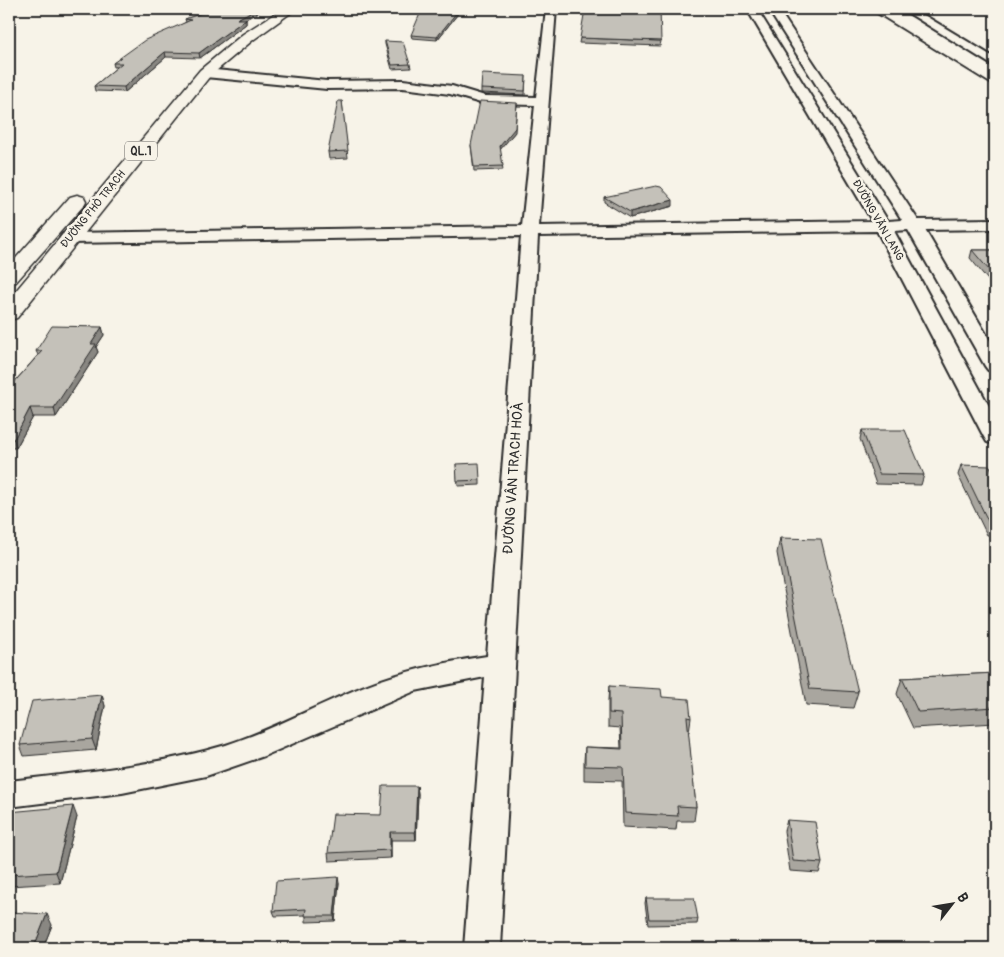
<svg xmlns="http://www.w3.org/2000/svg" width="1004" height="957" font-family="Pangolin,sans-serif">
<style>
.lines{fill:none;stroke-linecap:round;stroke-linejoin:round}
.minor-casing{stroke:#2b2b2b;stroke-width:4}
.highway-casing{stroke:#2b2b2b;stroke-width:3}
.minor{fill:#f7f3e8;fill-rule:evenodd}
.highway{fill:#f7f3e8;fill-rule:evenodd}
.rail{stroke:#2b2b2b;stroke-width:2}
.wall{fill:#a9a69f;stroke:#2b2b2b}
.shaded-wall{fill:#898782;stroke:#2b2b2b}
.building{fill:#c4c1b9;stroke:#2b2b2b}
.labels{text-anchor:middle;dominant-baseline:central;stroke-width:5;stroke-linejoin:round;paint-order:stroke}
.far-street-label{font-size:11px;fill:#2b2b2b;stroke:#f7f3e8}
.shield{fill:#f7f3e8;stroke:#686764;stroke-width:1}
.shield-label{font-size:12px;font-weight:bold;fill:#2b2b2b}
.street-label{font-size:14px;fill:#2b2b2b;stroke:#f7f3e8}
</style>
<rect width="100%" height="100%" fill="#f7f3e8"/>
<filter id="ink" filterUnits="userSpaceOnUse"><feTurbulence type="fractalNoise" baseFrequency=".02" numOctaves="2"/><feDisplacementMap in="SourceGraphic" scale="10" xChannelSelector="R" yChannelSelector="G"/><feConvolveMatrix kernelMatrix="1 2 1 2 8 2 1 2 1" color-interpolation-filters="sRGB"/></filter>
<g filter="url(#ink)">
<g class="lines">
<defs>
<path id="minor" d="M546,9h10l-17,217 333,-5 -125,-212h10l131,212 14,-1 -134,-211h10l140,211 77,-1v10l-70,1 70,119v23l-7,-2 -3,-4 -77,-136 -14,1 101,186v27l-8,-2 -3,-5 -107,-206 -339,5 -38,712h-36l21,-271 -70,14 -151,65 -58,20 -84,17 -113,14v-26c73,-9 147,-15 217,-36 47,-15 91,-40 136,-58 41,-16 82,-25 125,-31l34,-420 -452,7 -6,-1 -3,-4 3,-4 6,-1 453,-7 13,-121 -51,-1 -34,-10 -47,-6 -76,1 -122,-12 -6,-4 6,-4 122,12 76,-1 49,6 33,10 51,1z
M902,9h12l81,49v9z"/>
<path id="highway" d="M282,9h14l-43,31 -43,36 -193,242 -8,2v-21l191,-229 43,-36z
M77,195l7,2 2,4 -2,4 -68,77 -7,2v-18l61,-69z"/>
</defs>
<use href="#minor" class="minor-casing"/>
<use href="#highway" class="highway-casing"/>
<use href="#minor" class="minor"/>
<use href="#highway" class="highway"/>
<path class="rail" d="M869,9l126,78"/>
</g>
<path class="wall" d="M213,9h52l-20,10h1v5l-46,34 -34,-1 -41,35 -30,-1 -1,-5 23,-19h-3l-1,-4 73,-41 -1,-3z
M458,9l-1,6 -20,25 -25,-2 -1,-3z
M580,38l81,3 -1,5 -81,-3z
M385,41l25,23 1,4 -19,1 -7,-25z
M526,76l-1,19 -44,-2v-4z
M342,101l6,57 -19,1 -1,-7z
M515,132l-15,17 3,21 -29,1 -3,-26z
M604,197l69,9 -43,12 -26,-16z
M972,250h23v35h-3l-22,-27z
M102,327l2,8 -8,12 2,5 -42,65h-23l-17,31h-7v-60l29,-33 -2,-4z
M862,430l62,45 -3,10 -45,-1 -16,-45z
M456,464l24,16v5l-22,1z
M961,465l34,12v58h-8l-29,-60z
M780,538l78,154 -5,16 -47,-3 -29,-152z
M995,673v50l-82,5 -16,-34 5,-16z
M609,686l53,11 29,21 -2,14h-1l8,75 -2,14h-17l-1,9 -53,-3 -1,-46 -38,-1v-19l1,-14 36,1 -1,-20 -12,-1v-27z
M102,695l3,11 -9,44 -72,6 -4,-11z
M417,786l1,8 -2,46h-25v18l-62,3 -1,-8 53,-38z
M9,812l68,5 -17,66 -51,3z
M787,820l35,43 -3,10 -29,-2 -6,-40z
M339,883l-4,38 -29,1v-7l-31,1 -2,-5z
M646,898l52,21 -1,5 -49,1 -3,-22z
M9,912l43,13 -9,23h-34z"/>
<path class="shaded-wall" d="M256,9h9l-27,14 -1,-4z
M458,9l-1,6 -20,25v-3z
M246,19v5l-46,34 -1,-5z
M165,52l1,5 -41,35 -1,-5z
M517,103l-2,29 -15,18v-4z
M673,200v6l-43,12v-6z
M102,327l2,8 -8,12 2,5 -42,65 -2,-9 37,-64z
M30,408l3,9 -17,31 -2,-9z
M102,695l3,11 -9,44 -4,-11z
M417,786l1,8 -2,46 -1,-8z
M73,806l4,11 -17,66 -4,-11z
M390,832l1,8v18l-1,-8z
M338,877l1,6 -4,38 -1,-5z
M47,914l5,11 -9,23h-9v-1z"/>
<path class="building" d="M213,9h43l-19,10h9l-47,34 -34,-1 -41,35 -30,-1 28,-23h-9l32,-23 46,-20 -6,-1z
M422,9h36l-1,3 -20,25 -26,-2z
M585,9h75l1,32 -81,-3z
M385,41l18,1 7,22 -18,1z
M482,74l44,2 -1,15 -44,-2z
M338,101h4l6,50 -20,1z
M480,101l37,2 -2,25 -15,18 3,20 -29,1 -3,-22z
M656,186l5,1 12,13 -43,12 -26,-15z
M972,250h23v27z
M52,326l50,1 -11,17h5l-42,64h-24l-16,31h-5v-51l33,-37h-6z
M862,430h43l19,45 -45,-1z
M479,463l1,17 -23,1 -1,-17z
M961,465l29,1 5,11v48h-5z
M780,538l41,1 37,153 -48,-3z
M995,673v34l-77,5 -16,-34z
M609,686l52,3 1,8 27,2 2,19 -4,-1 9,90 -19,-1 1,10 -53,-3 -2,-46 -38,-1v-19l37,2 -1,-35 -12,-1z
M102,695l-10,44 -72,6 12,-44z
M383,786h34l-2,46h-25v18l-62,3 5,-39 48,1z
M73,806l-17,66 -47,3v-63z
M787,820l28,2 7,41 -29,-2z
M338,877l-4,39h-29l1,-7 -33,2 3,-30z
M646,898h48l4,21h-49z
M9,912l38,2 -13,33 -25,-1z"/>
</g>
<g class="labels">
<g class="far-street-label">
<text transform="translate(93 209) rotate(-51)">ĐƯỜNG PHÒ TRẠCH</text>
<text transform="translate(878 220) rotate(60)">ĐƯỜNG VĂN LANG</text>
</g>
<rect class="shield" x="125" y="141.5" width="32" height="19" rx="4"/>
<g class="shield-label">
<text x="141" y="151">QL.1</text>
</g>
<g class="street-label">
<text transform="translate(513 478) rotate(-86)">ĐƯỜNG VÂN TRẠCH HOÀ</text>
</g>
</g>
<rect width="1004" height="957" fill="none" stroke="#f7f3e8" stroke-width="30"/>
<rect x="15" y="15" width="974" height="927" fill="none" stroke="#2b2b2b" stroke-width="2" filter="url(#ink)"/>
<g transform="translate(952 904) rotate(59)" stroke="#f7f3e8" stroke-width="4" paint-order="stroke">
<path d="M0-4L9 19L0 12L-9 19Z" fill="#2b2b2b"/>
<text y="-8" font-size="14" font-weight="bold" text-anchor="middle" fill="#2b2b2b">B</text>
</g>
</svg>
